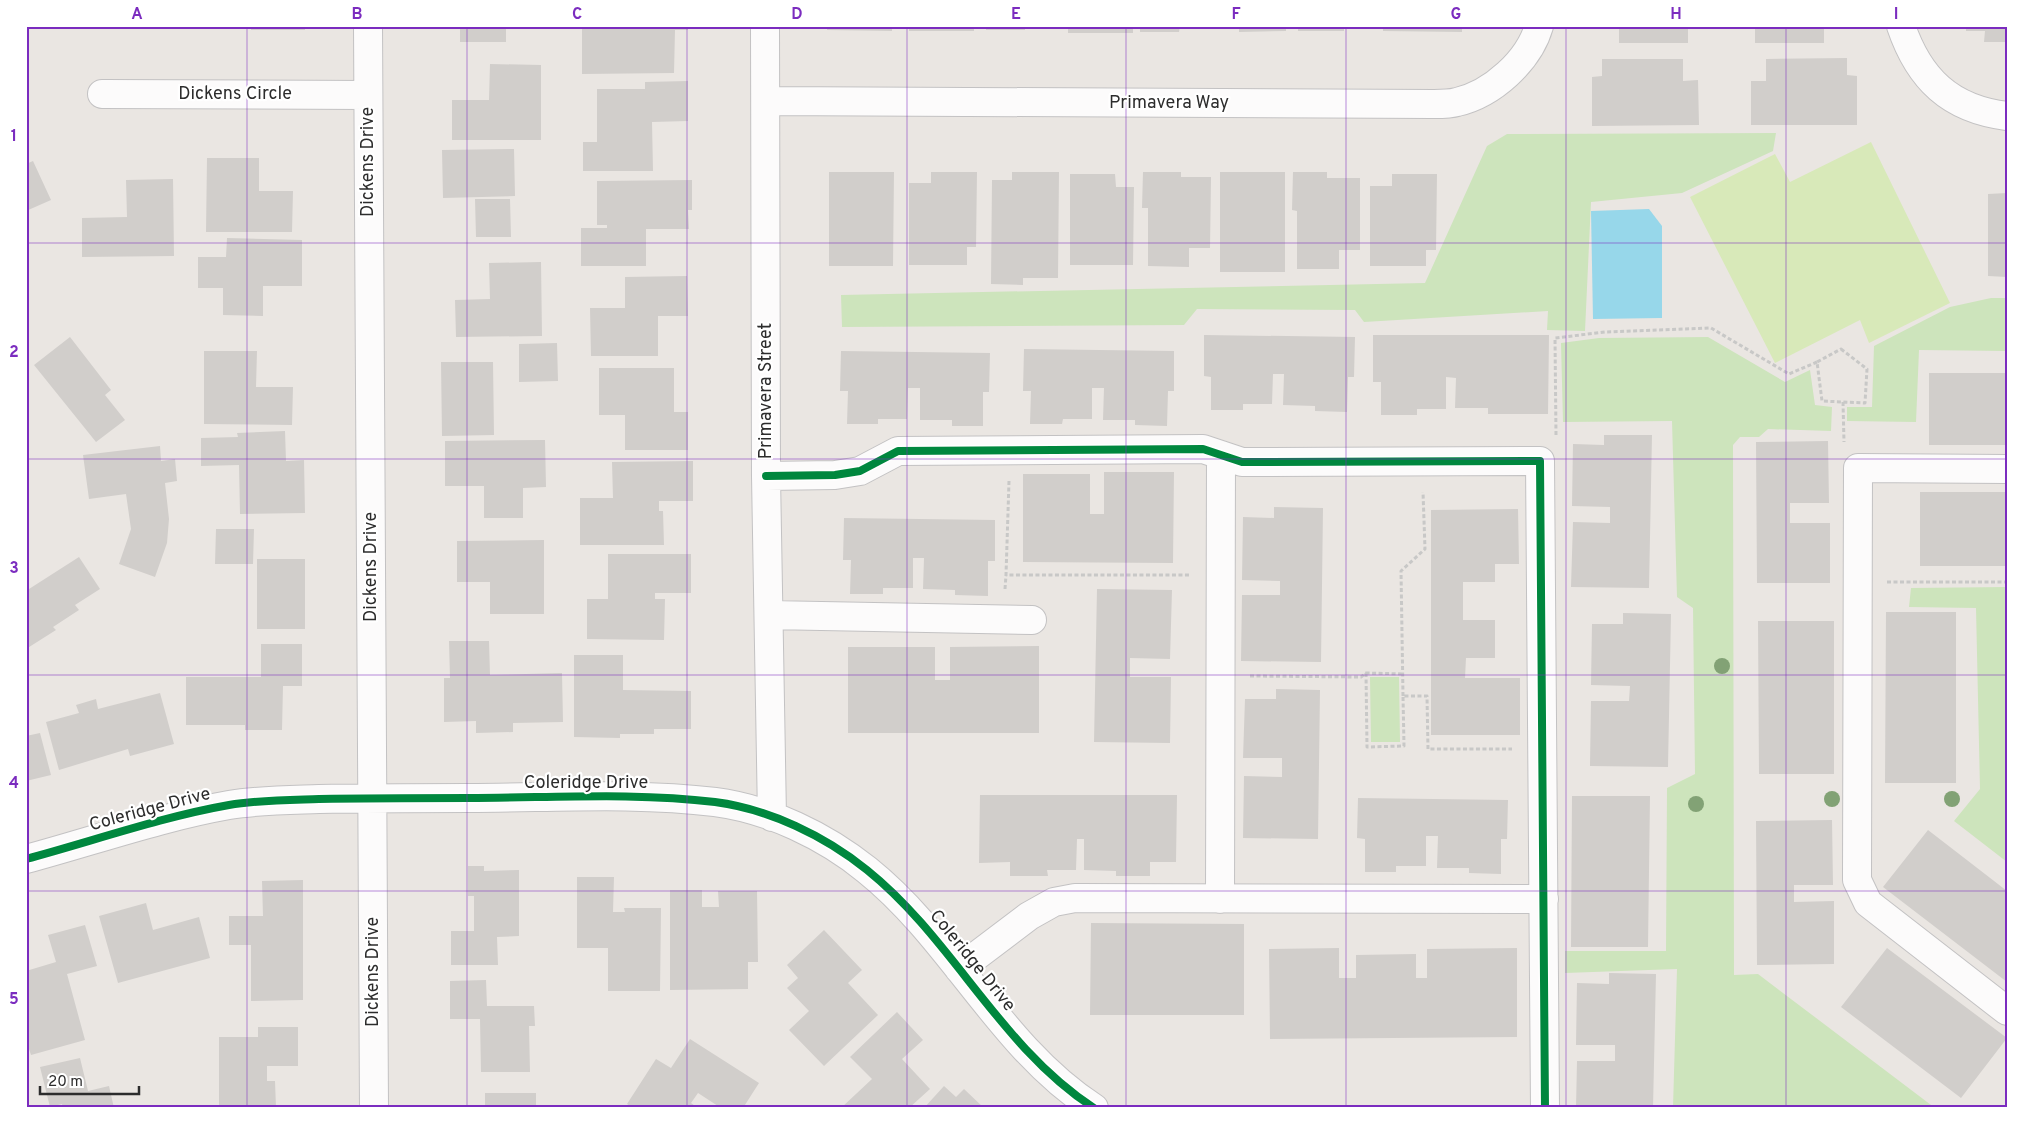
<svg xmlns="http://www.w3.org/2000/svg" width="2033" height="1134" font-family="Overpass,sans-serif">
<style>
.green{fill:#cde4bc}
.pitch{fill:#d8e9b9}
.water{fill:#97d7ea}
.building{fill:#d1cecb}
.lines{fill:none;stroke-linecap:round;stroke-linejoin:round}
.street-casing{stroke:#c3c2c3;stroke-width:30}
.path{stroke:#c8c8c7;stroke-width:3;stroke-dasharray:4 2.5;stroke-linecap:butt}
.street{stroke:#fcfbfb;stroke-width:28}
.cycleway-casing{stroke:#fff;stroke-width:11}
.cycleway{stroke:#00873e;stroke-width:8}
.tree{fill:#82a275}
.grid{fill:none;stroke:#7b2cbf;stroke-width:1;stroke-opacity:0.55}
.labels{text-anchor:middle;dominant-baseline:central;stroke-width:4.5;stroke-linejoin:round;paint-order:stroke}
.street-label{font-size:18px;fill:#2c2c2c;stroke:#fff}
.neatline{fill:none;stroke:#7b2cbf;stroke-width:2}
.grid-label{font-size:16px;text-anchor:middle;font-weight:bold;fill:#7b2cbf}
</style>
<rect width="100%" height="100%" fill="#eae6e2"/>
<path class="green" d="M1776,133l-3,18 -91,42 -91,9 -6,129 -38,-1 1,-19 -184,11 -9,-12 -158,-1 -13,16 -342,2 -1,-32 584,-12 62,-137 20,-12z
M1991,298h16v53l-88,-1 -3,72 -69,-1v-14h25l2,-61 76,-39z
M1708,337l77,45 25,-12 5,35 17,2 -1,24 -63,-2 -9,8h-19l-7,8 1,530 24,-1 177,134h-262l4,-139 -112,4v-22h101l1,-163 28,-14 -2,-166 -16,-11 -5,-176 -109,1 -2,-79 38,-5z
M2007,587v275l-53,-41 26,-32 -4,-181 -67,-1 2,-19z
M1370,677h29l1,65h-29z"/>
<path class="pitch" d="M1871,142l79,161 -81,40 -9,-23 -85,43 -85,-166 85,-43 15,28z"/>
<path class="water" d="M1649,209l13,17v92l-69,1 -2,-108z"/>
<path class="building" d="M251,26h54v4h-54z
M460,26h46v16h-46z
M582,26h106v4h-13l-1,43 -92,1z
M827,26h65v5l-65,-1z
M909,26h65v5h-65z
M986,26h39v4h-39z
M1068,26h65v7h-65z
M1140,26h40l-1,6h-39z
M1239,26h47v5l-47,1z
M1298,26h46v5h-46z
M1383,26h79v6l-79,-1z
M1619,26h69v17h-69z
M1755,26h69v17h-69z
M1966,26h41v16h-23l1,-11h-19z
M1847,58v17l10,1v49h-106v-44h15v-22z
M1602,59h81v22l15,-1 1,45 -107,1v-49l10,-1z
M490,64l51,1v75h-89v-40h37z
M688,81v40l-36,1 1,49h-70v-29h14v-53h48v-7z
M514,149l1,47 -72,2 -1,-48z
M207,158h52v33h34l-1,41h-86z
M33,161l18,39 -25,11v-47z
M829,172h65l-1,94h-64z
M931,172h46l-1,75h-9v18h-58v-82h22z
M1012,172h47l-1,106h-35v7l-32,-1 1,-104h20z
M1143,172h38v5h30l-1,71h-21v19l-41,-1v-58h-6z
M1220,172h65v100h-65z
M1293,172h34v6h33v72h-21v19h-42v-58l-5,-1z
M1070,174h45l1,13h18l-1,78h-63z
M1392,174h45l-1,76h-10v16h-56v-80h22z
M173,179l1,77 -92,1v-39l45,-1 -1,-37z
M692,180v30h-4l1,19h-43v37h-65v-38h26v-3h-10v-44z
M2007,193v84l-19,-1v-82z
M475,199h35l1,38h-35z
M227,238l75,2v46h-39v30l-40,-1v-27h-25v-31h28z
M541,262l1,74 -86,1 -1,-37 35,-1 -1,-36z
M687,276l1,40h-30v40h-67l-1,-48h35v-31z
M1204,335l151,2 -1,40h-6l-1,35 -32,-1v-5l-32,-1 1,-31h-11l-1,30h-29v6h-32v-33l-7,-1z
M1373,335h176l-1,79h-60v-6h-33l1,-30 -10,-1v32h-29v6h-36v-33h-8z
M70,337l41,53 -6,5 20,25 -29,22 -62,-77z
M557,343l1,38 -39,1v-38z
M1024,349l150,2v40h-6l-1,35 -32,-1v-5h-32l1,-32h-12v31h-29l-1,5h-32l1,-33h-8z
M204,351h53l-1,36h37l-1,38 -88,-1z
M841,351l149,2 -1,39h-6v34h-31v-6h-32v-32h-12l-1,31h-29v5h-31l1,-33h-8z
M441,362h52l1,73 -52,1z
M599,368h75v44h14v38h-63v-35h-26z
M1929,373h78v72h-78z
M285,431l1,30 18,-1 1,53 -65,1 -1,-49 -38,1v-28l37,-1 -1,-4z
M1604,435h48l-3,153 -78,-1 2,-65 37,1v-16l-38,-1 1,-62 31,1z
M545,440l1,47 -23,1v30h-39v-32h-39v-45z
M1828,441l1,62h-39v20h40v60h-73l-1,-141z
M160,446l1,15 14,-2 2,22 -12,2 4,36 -2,24 -12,34 -36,-13 12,-35 -5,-35 -37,5 -6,-44z
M693,461v40h-34v10h4l1,34h-84v-47h33l-1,-36z
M1104,472h70l-1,91 -150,-1v-88h67v40h14z
M1920,492h87v74h-87z
M1274,507l49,1 -2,154 -80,-1 1,-66h38v-14l-38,-1 1,-63 31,1z
M1518,509l1,55h-24v18h-32v38h32v38h-29l-1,20h55v57h-89v-225z
M844,518l151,2v41h-7v35l-33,-1v-5l-32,-1 1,-31h-11v30h-30v6h-33l1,-34h-8z
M216,529h38l-1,35h-38z
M544,540v74h-54v-32h-33v-41z
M608,554h83v39h-36v6h10l-1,41 -77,-1v-40h21z
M79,557l21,32 -25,16 4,5 -26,17 3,3 -30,19v-62l3,2z
M257,559h48v70h-48z
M1097,589l75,1 -2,69 -40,-1v19h41l-1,66 -76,-1z
M1886,612h70v171h-71z
M1623,613l48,1 -3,153 -78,-1 1,-65h38l1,-15 -39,-1 1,-61h31z
M1758,621h76v153h-75z
M449,641h40l1,34 72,-2 1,49 -50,1v9l-37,1v-12l-32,1v-44h6z
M261,644h41v42h-19l-1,44h-37v-5h-59v-48h75z
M1039,646v87h-191v-86h87v33h15v-33z
M574,655h49v35l68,1v38h-37v5h-34v4l-46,-1z
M1276,689l44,1 -2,149 -75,-1 1,-62 38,1v-19h-39l2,-59h31z
M160,693l14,51 -44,12 -2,-7 -69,21 -13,-48 33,-9 -3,-8 20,-6 2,10z
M40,733l11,42 -25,6v-45z
M980,795h197l-1,67h-26v14h-34v-5l-32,-1v-31h-7l-1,31h-29l1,6h-38v-14l-31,1z
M1572,796h78l-2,151h-77z
M1358,798l150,2 -1,39h-6v35l-32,-1v-5h-32l1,-32h-12v30h-30v6h-31v-33l-8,-1z
M1832,820l1,65h-39v17l40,-1v63l-77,1 -1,-144z
M1928,830l79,61v91l-124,-95z
M468,866h16v5l35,-1v66l-22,1 1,28h-47v-34h23v-35h-6z
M577,877h37l-1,35h12l-1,-4h37l-1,83h-52v-43h-31z
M303,880v120l-52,1v-56h-22v-29h34l-1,-35z
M670,890h32v17h17l-1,-16h39l1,71h-10v27l-78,1z
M146,903l7,27 46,-13 11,41 -92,25 -19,-67z
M1091,923l153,1v91h-154z
M85,925l12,41 -30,8 18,66 -54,15 -5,-15v-31h2l-2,-38 30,-9 -8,-27z
M824,930l38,40 -14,13 30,32 -54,51 -35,-36 20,-19 -22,-23 11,-10 -11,-13z
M1339,948v30h17v-23l60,-1v24h11v-29l90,-1v89l-247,2 -1,-90z
M1887,948l120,90 -46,60 -120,-91z
M1609,973l47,1 -3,134h-77l1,-47h38v-16h-39l1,-62 32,1z
M486,980l1,26h47l1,20h-6l1,46h-49l-1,-53h-30v-38z
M897,1012l26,28 -21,19 28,30 -21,19h-68l31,-29 -22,-22z
M258,1027h40v39h-31v15h8l1,27h-57v-71h39z
M690,1039l69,44 -16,25h-22l-23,-15 -7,10 7,5h-65l-6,-4 29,-45 15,9z
M80,1058l8,33 21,-5 5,22h-51l-1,-4 -12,3 -10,-40z
M944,1086l12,11 8,-8 20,19h-60z
M485,1093h51v15h-51z"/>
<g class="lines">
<defs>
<path id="street" d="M368,26l6,1082
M765,26l1,450 6,341
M1901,26c18,53 49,83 106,90
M102,94l265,1
M766,101l668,3c8,0 16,0 23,-2 35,-8 72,-41 82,-76
M2007,469l-149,-1 -1,412 11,23 139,108
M766,476l69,-1 25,-4 38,-20 305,-2 39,13 298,-1 5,647
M769,615l263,5
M26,859c67,-18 135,-42 203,-54 30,-5 60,-5 90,-6 50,-1 100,-1 150,-1 81,0 165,-6 246,4 54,7 110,34 152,68 86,69 133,177 227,238
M1220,899l1,-444
M959,969l70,-53 25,-14 21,-4 469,1"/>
</defs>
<use href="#street" class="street-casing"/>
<path class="path" d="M1841,349l26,20 -2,34 -43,-2 -5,-39z
M1843,402l1,40
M1556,435l-1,-97 50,-6 106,-4 78,46 28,-12
M1009,481l-3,94h185
M1887,582h120
M1005,589l1,-14
M1366,673l1,74 37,-1 -1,-50h24l1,53h84
M1250,676l111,1 5,-4 37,1
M1403,696l-2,-125 24,-22 -2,-57"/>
<use href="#street" class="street"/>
<defs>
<path id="cycleway" d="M766,476l69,-1 25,-4 38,-20 305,-2 39,13 298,-1 5,647
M26,859c67,-18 135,-42 203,-54 30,-5 60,-5 90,-6 50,-1 100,-1 150,-1 81,0 165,-6 246,4 54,7 110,34 152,68 86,69 133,177 227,238"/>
</defs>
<use href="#cycleway" class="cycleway-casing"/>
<use href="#cycleway" class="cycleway"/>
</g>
<g class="tree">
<circle cx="1722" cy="666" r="8"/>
<circle cx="1832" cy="799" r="8"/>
<circle cx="1952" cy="799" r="8"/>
<circle cx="1696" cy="804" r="8"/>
</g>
<path class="grid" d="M247,26v1082M467,26v1082M687,26v1082M907,26v1082M1126,26v1082M1346,26v1082M1566,26v1082M1786,26v1082M26,243h1981M26,459h1981M26,675h1981M26,891h1981"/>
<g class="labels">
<g class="street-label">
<text x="235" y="94">Dickens Circle</text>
<text x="1169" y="103">Primavera Way</text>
<text transform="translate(368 162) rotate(-90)">Dickens Drive</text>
<text transform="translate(766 391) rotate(-90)">Primavera Street</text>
<text transform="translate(371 567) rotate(-90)">Dickens Drive</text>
<text x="586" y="783">Coleridge Drive</text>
<text transform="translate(150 810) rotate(-15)">Coleridge Drive</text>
<text transform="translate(972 961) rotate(51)">Coleridge Drive</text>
<text transform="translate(373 972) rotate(-90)">Dickens Drive</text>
</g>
</g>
<rect width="2033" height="1134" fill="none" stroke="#ffffff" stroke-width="55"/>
<path d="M40 1086v8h99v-8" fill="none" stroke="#2c2c2c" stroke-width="2.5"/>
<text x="48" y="1086" font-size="15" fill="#2c2c2c" stroke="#ffffff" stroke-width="4" paint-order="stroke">20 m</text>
<rect x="28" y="28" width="1978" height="1078" class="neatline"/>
<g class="grid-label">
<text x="137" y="19">A</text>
<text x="357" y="19">B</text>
<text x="577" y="19">C</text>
<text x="797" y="19">D</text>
<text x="1016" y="19">E</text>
<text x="1236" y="19">F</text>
<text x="1456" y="19">G</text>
<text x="1676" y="19">H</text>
<text x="1896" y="19">I</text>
<text x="14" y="141">1</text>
<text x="14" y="357">2</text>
<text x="14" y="573">3</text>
<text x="14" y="788">4</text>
<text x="14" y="1004">5</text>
</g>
</svg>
